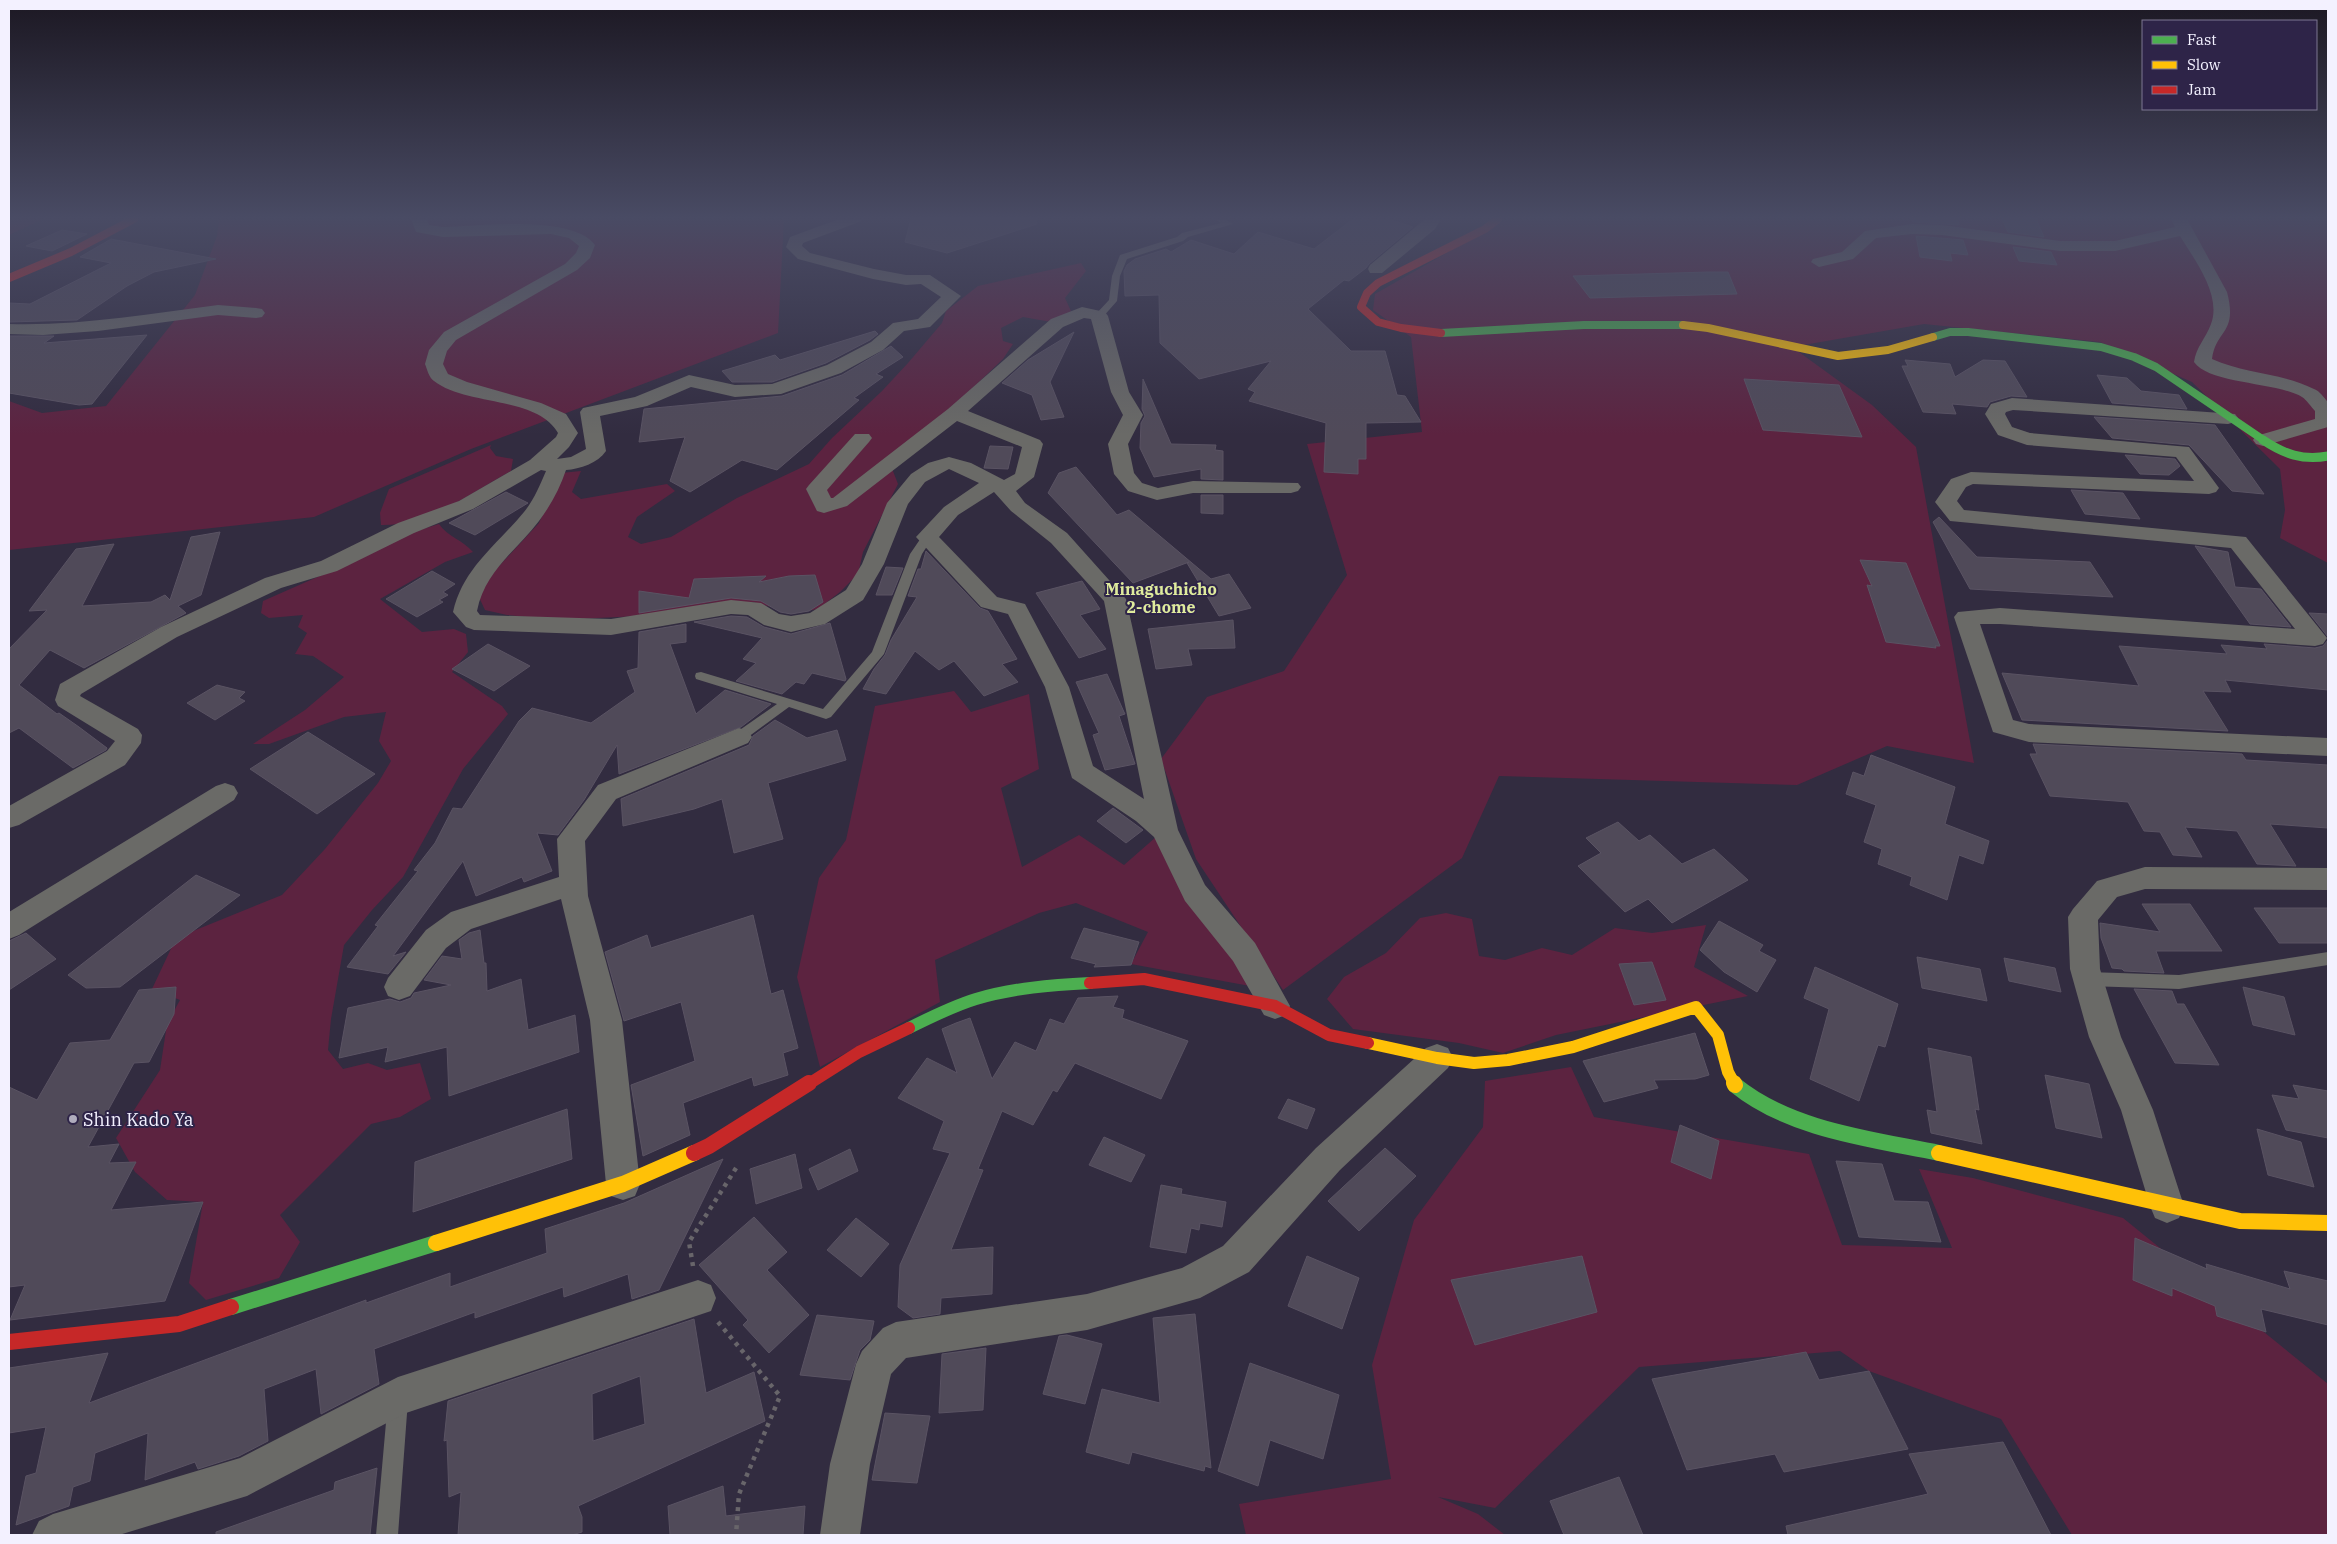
<svg xmlns="http://www.w3.org/2000/svg" width="2337" height="1544" font-family="'IBM Plex Serif',serif">
<style>
.green{fill:#5c2340}
.building{fill:#504a59;stroke:#5a5363;fill-rule:evenodd}
.lines{fill:none;stroke-linecap:round;stroke-linejoin:round}
.path{stroke:#68656a;stroke-width:4.5;stroke-dasharray:4 5;stroke-linecap:butt}
.lane{fill:#6a6a67;fill-rule:evenodd}
.street{fill:#6a6a67;fill-rule:evenodd}
.fast-far3{stroke:#4caf50;stroke-width:8}
.fast-far2{stroke:#4caf50;stroke-width:9}
.fast-far1{stroke:#4caf50;stroke-width:12}
.fast{stroke:#4caf50;stroke-width:16}
.slow-far2{stroke:#ffc107;stroke-width:8}
.slow-far1{stroke:#ffc107;stroke-width:12}
.slow{stroke:#ffc107;stroke-width:16}
.jam-far2{stroke:#c62828;stroke-width:8}
.jam-far1{stroke:#c62828;stroke-width:12}
.jam{stroke:#c62828;stroke-width:16}
.poi-dot{fill:#afacbc;stroke:#2e2448;stroke-width:2}
.labels{text-anchor:middle;dominant-baseline:central;stroke-width:4;stroke-linejoin:round;paint-order:stroke}
.neighbourhood-label{font-size:16px;font-weight:bold;fill:#dfeb9d;stroke:#2e2448}
.near-poi-label{font-size:18px;fill:#f3f1ff;stroke:#2e2448;text-anchor:start}
</style>
<rect width="100%" height="100%" fill="#322c40"/>
<path class="green" d="M9,219h34l-34,16z
M219,219h565l-6,114 -307,116 -157,68 -305,33v-149l33,12 64,-7 89,-111 22,-59z
M1506,219h822v344l-48,-25 5,-28 -5,-41 -88,-87 -92,-40 -176,-18 -132,23 80,58 44,42 58,316 -87,-17 -90,39 -298,-9 -37,82 -179,132 -87,-131 -35,-100 46,-62 77,-26 63,-96 -40,-131 115,-12 -11,-95 -38,-27 2,-16z
M1081,263l5,8 -21,27 6,13 -14,12 -34,-6 -22,11 2,13 10,3 -10,15 -112,107 7,18 -35,68 -5,22 -18,18 -22,17 -24,4 -41,-11 -44,1 -47,12 -108,5 -47,-5 -22,-5 -9,-19 63,-68 22,-50 20,-2 -9,21 9,7 86,-15 8,7 -38,26 -9,20 13,7 30,-7 66,-39 72,-34 23,-26 50,-47 26,-28 34,-40 4,-12 32,-25z
M491,445l-1,3 6,8 17,3 -2,12c-40,22 -83,55 -130,54l-1,-12 9,-24z
M439,524c9,13 24,16 34,28l-28,10 -65,37 42,33 32,-3 12,5 2,18 -16,20 50,34 6,8 -45,55 -60,108 -31,33 -28,35 -13,74 -3,31 15,19 25,-6 19,7 33,-7 11,36 -31,18 -29,7 -91,91 20,27 -21,36 -73,22 -17,-17 14,-81 -36,-2 -32,-28 -19,-34 44,-68 7,-46 13,-24 -28,-11 24,-51 106,-43 43,-46 53,-66 13,-22 -12,-20 7,-29 -42,5 -75,27h-16l52,-34 39,-33 -31,-21 -18,-2 12,-21 -9,-6 5,-12 -34,3 -8,-5 2,-12 111,-49 36,-19z
M954,691l17,21 58,-18 10,75 -38,19 21,79 57,-32 45,30 40,-35 102,159 -135,-25 17,-32 -72,-29 -37,10 -104,47 5,42 -120,65 -23,-90 22,-99 27,-38 29,-134z
M1446,913l26,6 7,37 26,4 37,-12 30,7 43,-27 37,5 54,-8 -12,42 54,29 -192,39 -53,18 -44,-10 -106,-14 -26,-30 17,-22 42,-24 34,-35z
M1571,1067l23,50 215,37 33,91 110,3 -33,-79 54,9 150,40 205,166v151h-256l-71,-116 -132,-48 -29,-20 -201,16 -144,141 -57,-11 40,17 27,21h-259l-7,-31 152,-25 -19,-114 42,-145 69,-93 2,-46z"/>
<path class="building" d="M911,219h125l1,5 -90,29 -42,-11z
M1353,219l18,2 17,-2 25,8 -44,37 -3,4 -17,13 -5,-1 -36,29 43,42h34l12,44 8,1 16,26 -55,1v36h-8v15l-34,-2 2,-49 -77,-22 6,-9 -7,-3 23,-28 -72,18 -39,-36 -1,-48 -34,1 -1,-25 3,-6 8,-6 31,-10 5,3 20,-12 43,14 24,-22 56,17z
M1912,219h46l1,6 -46,-3z
M2002,219h34l8,18 -36,-5z
M62,230l25,4 -35,17 -26,-5z
M1916,236l47,4 5,15 -18,-2 2,8 -32,-4z
M111,239l105,20 -62,13 -27,14 -50,34 -68,2v-19l21,1 81,-41 -31,-6z
M2013,247l38,5 6,13 -38,-4z
M1708,272h20l9,22 -147,4 -17,-22z
M875,331l3,3 -8,6 -44,23 -54,19h-40l-10,-11 53,-16 5,5z
M1074,332l-24,50 14,35 -23,3 -9,-25 -30,-12 26,-23z
M147,335l-55,69 -13,1 -70,-12v-57h45l-10,7z
M891,346l12,11 -27,17 7,3 -29,21 5,2 -82,70 -35,-10 -52,32 -20,-11 15,-44 -46,5 5,-33 138,-13 60,-21z
M1905,360l45,4 5,13 28,-17 22,1 22,36 -16,-1 -21,6 -3,5 -35,-3 4,10 -33,-2 -21,-46h6z
M2097,375l30,3 14,13 38,4 8,14 -75,-6z
M1143,379l28,65 45,1 -1,5 8,1v29l-22,-1v-10l-47,8 -14,-29 1,-25 4,-7 -3,-7z
M1744,379l95,6 23,52 -99,-7z
M2094,417l121,8 49,69 -32,-3 -43,-46 -77,-7z
M990,446l23,1 -5,22 -24,-1z
M2125,455l50,4 5,7 -11,9 -29,-1z
M1076,467l41,48 12,-5 82,69 18,-5 22,34 -32,8 -32,-53 2,-1 -56,21 -85,-90 11,-20z
M2071,490l52,3 17,26 -55,-5z
M506,492l22,11 -53,32 -26,-12z
M1201,495h22v19l-22,-1z
M1939,517l38,40 113,5 23,35 -143,-8 -37,-67z
M220,532l-19,63 -23,11 8,7 -102,55 -34,-18 -31,35 38,29 2,-1 20,14 28,21 -1,2 -33,18 -54,-40 -10,5v-84l38,-39 -18,1 47,-62 38,-5 -32,62 69,-4 14,-7 5,5 21,-63z
M2195,546l33,6 7,35 26,2 30,38 -41,-3z
M926,551l54,57 8,3 29,48 -15,5 16,18 -34,14 -30,-35 -15,9 -24,-19 -29,43 -23,-5 11,-20 11,-14 6,-15 26,-43 -9,-1 10,-27h3z
M1860,560l46,3 34,83h-5l1,2 -50,-6 -19,-57 5,1z
M886,567l17,1 -11,27h-16z
M432,571l23,13 -12,8 5,3 -9,5 4,2 -26,15 -31,-18z
M815,575l8,27 -14,9 -18,3 -11,-2 -19,-11 -30,-3 -92,15v-22l50,7 5,-19 72,-3 -7,6 30,-6z
M1082,581l18,28 -20,6 26,34 -27,9 -43,-65z
M2309,613l19,1v23z
M731,616l16,1 17,10 27,7 39,-11 16,56 -1,2 -33,-8 -8,11 -8,-2 -14,12 -46,-13 20,-18 -13,-4 19,-21 -68,-16z
M1233,620l2,28 -47,1 4,16 -36,4 -8,-40z
M686,624v18l-16,2 26,70 29,-24 46,14 -30,23 -122,47 -2,-29 -33,55 -26,35 -21,-2 15,38 -28,11 -2,-5 -46,19 -13,-35 -70,95 13,-4 -18,22 -41,-7 31,-41 -3,-1 43,-54 -4,-1 21,-27 18,-35 9,1 57,-88 13,-13 59,15 44,-31 -8,-21 11,-3 1,-36z
M2328,640v50l-103,-10 6,12 -28,-1 25,40 -206,-11 -20,-47 137,13 -20,-40 108,8 -6,-9 46,4 -3,-5 51,4 8,-2z
M488,644l42,22 -36,25 -42,-22z
M1107,674l17,38 1,2 -6,2 16,48 -30,6 -12,-35 6,-2 -23,-51z
M217,685l28,7 -6,6 6,3 -30,19 -28,-17z
M775,720l32,18 30,-8 9,30 -78,23 15,56 -49,14 -12,-54 -28,10 -71,17 -2,-27 128,-54 4,-9z
M308,732l67,42 -58,40 -67,-45z
M2033,744l209,10 4,6 82,5v63l-58,-4 26,42 -39,-2 -20,-33 -52,-4 17,30 -29,-2 -13,-23 -16,-1 -16,-29 -78,-6 -20,-42h7z
M1871,755l84,32 -10,37 44,17 -6,23 -24,-9 -12,45 -37,-15 2,-8 -34,-13 4,-15 -18,-7 12,-37 -30,-11 7,-22 11,4z
M1113,808l30,22 -17,13 -29,-22z
M1618,822l21,19 11,-6 32,29 32,-15 34,31 -76,43 -24,-24 -23,13 -47,-46 23,-13 -15,-15z
M196,875l44,20 -120,92 -34,1 -18,-13z
M2142,904h48l32,47h-66l8,22 -40,-2 -2,-2 -10,-1 -11,-30 -1,-15 60,9z
M2254,908h74v35h-49z
M753,915l18,79 12,-4 15,58 -15,5 5,22 -34,11 -2,-9 -69,26 7,32 -47,21 -12,-71 64,-24 -14,-59 -57,19 -19,-69 42,-17 4,13z
M1719,921l44,24 -4,6 17,9 -19,32 -33,-20 -24,-22z
M1084,928l55,14 -8,23 -37,2 2,-3 -25,-6z
M480,930l4,33h2l1,28 34,-12 7,51 47,-15 4,37 -130,44 -2,-49 -62,15 3,-15 -49,11 9,-50 42,-9 10,3 11,-4 3,-5 37,-8 -27,-5 18,-24 20,3 -3,-19 10,-7z
M26,933l30,26 -47,31v-49z
M1917,957l63,12 7,32 -65,-13z
M2004,958l51,10 6,24 -52,-11z
M1652,962l14,38 -32,5 -15,-41z
M1815,967l83,37 -13,43 -7,-2 -19,56 -49,-22 19,-70 -25,-11z
M176,987l-2,27 -25,48 -15,1 -46,84 31,-3 -10,19 27,-1 -25,48 92,-8 -38,99 -155,19 15,-35 -16,2v-200l28,13 33,-57 40,-3 29,-50z
M2243,987l41,10 11,38 -42,-10z
M2134,989l38,2 5,13h7l35,61 -44,-2z
M1118,996l-5,11 11,3 -2,8 66,23 -27,58 -86,-36 -18,29 -4,-2 -20,35 -31,-14 -24,58 5,1 -32,80 42,-3 -1,47 -51,4 -1,16 -27,4 -15,-11 2,-42 50,-112 -17,-4 11,-28 -46,-23 29,-40 30,15 -15,-44 14,-6 14,-5 22,61 23,-37 21,9 14,-32 14,5 14,-26z
M1695,1033l14,42 -14,4 -41,1 4,8 -54,14 -21,-41z
M1928,1048l43,9 8,53 -4,-1 7,35 -51,-11 -4,-23 10,2z
M2045,1075l44,9 13,54 -46,-10z
M2293,1085l35,6v47l-42,-8 -14,-35 27,4z
M1288,1099l27,10 -8,20 -29,-11z
M567,1109l5,50 -159,53 2,-50z
M1680,1125l39,16 -8,38 -40,-17z
M2257,1129l44,13 13,45 -46,-12z
M1104,1137l41,18 -14,27 -42,-17z
M1385,1148l31,28 -57,55 -31,-30z
M850,1149l8,22 -40,19 -9,-21z
M795,1154l7,34 -46,16 -6,-35z
M723,1159l-64,131 -27,9 -4,-25 -64,23 -1,-10 -88,31v-6l-101,37 5,35 -58,30 -5,-45 -52,20 4,52 -29,15 -41,13 -3,-7 -50,18 3,-47 -53,20 -5,28 -17,6 -4,19 -53,19 10,-49 10,-3 10,-46 -37,6v-65l99,-15 -19,50 277,-103v3l84,-30v14l97,-34 -2,-24 79,-26z
M1836,1161l46,3 12,37 34,1 13,40 -82,-5z
M1161,1185l21,4 -1,5 45,8 -4,25 -22,-4 -1,7 -8,-2 -5,25 -36,-6z
M754,1217l33,35 -20,18 42,45 -40,38 -26,-28 5,-5 -49,-55z
M856,1218l33,26 -28,33 -34,-27z
M2135,1238l72,31 -1,-5 84,25 -6,-18 44,10v44l-67,-16 5,23 -49,-16 -2,-10 -43,-18v8l-39,-16z
M1307,1256l52,22 -17,51 -54,-23z
M1582,1256l15,56 -122,33 -24,-65z
M1195,1314l16,154 -6,-2 -1,5 -72,-19 -3,12 -43,-12 16,-63 58,14 -7,-85z
M817,1315l57,6 -4,19 -10,10 -10,30 -50,-5z
M694,1319l12,74 48,-21 11,49 -187,85 4,11v15l-10,3h-114l3,-43 -12,5 -2,-57 -3,1 4,-40zM640,1376l5,48 -52,17 -1,-47z
M1067,1335l35,9 -17,60 -42,-10 16,-58z
M986,1348l-3,62 -44,3 3,-59z
M1806,1352l13,28 50,-9 39,78 -124,23 -9,-18 -88,16 -35,-91z
M1250,1363l89,32 -16,64 -53,-19 -12,46 -40,-15z
M885,1413l45,3 -13,67 -45,-3z
M2003,1442l48,93h-263l-2,-9 142,-32 -19,-40z
M377,1468l-7,67h-154v-3l118,-42 1,-8z
M1619,1477l24,58h-79l-14,-34z
M723,1486l3,30 79,-10 -2,29h-133l-2,-29z"/>
<g class="lines">
<path class="path" d="M693,1266l-4,-24 49,-77
M718,1322l62,74 -41,98 -3,41"/>
<path class="lane" d="M1214,219h11l8,5 -45,13 -5,4 -56,18 -7,17 -3,25 -15,17h-6v-4l13,-14 3,-24 8,-21 57,-18 5,-4 39,-10z
M927,534l6,3 -11,17 -38,100 -53,63 -5,2 -37,-12 -45,33h-10l-2,-3 2,-3 43,-30 -81,-25 -1,-3 1,-3 5,-1 122,37 49,-57 38,-98 13,-19z
M2328,952v13l-149,24 -91,-3 -6,-2 -2,-5 2,-5 6,-2 91,3z
M398,1390l7,3 3,7 -10,135h-22l12,-135 3,-7z"/>
<path class="street" d="M411,219h16l2,6 14,2c36,-1 130,-13 152,18l-5,13 -13,12 -121,70 -9,11 -4,13 5,10 19,8 74,21 25,11 12,19 -9,14 -12,12 14,-2 15,-8 -6,-37 3,-4 52,-11 54,-22 46,10 37,-1 55,-19 44,-23 22,-19 25,-4 23,-22 -20,-13 -15,1 -33,-6 -75,-20 -12,-12 4,-10 49,-18h23l-3,3 -56,21 -1,3 8,7 64,16 32,6h24l31,21 -31,31 -26,4 -21,19 -42,23 -60,21 -46,3 -44,-10 -44,19 -47,10 6,35c-8,12 -26,18 -40,19 -6,18 -15,35 -27,51 -23,30 -54,50 -62,90l3,4 131,4 120,-19 30,3 18,11 12,2 19,-3 36,-23 16,-26 25,-61 24,-29 17,-11 21,-6 22,6 33,17 11,-6 7,-27 -65,-26 -110,85 -23,7 -7,-2 -11,-22 3,-4 46,-51h14l3,4 -3,4 -42,48 4,8h2l115,-89 103,-90 31,-12 23,5 3,4 21,76 14,23 -15,29 6,29 8,10 16,5 35,-7 105,2 3,4 -3,4 -7,2h-98l-36,7 -29,-9 -14,-17 -6,-30 15,-29 -12,-23 -20,-73 -7,-1 -21,9 -95,84 72,29 3,4 -9,33 -18,14 9,12 42,30 59,66 52,231 27,55 50,58 35,63 -4,9 -11,4 -11,-4 -31,-54 -48,-60 -31,-64 -18,-16 -64,-43 -27,-91 -37,-73 -27,-7 -65,-70 28,-30 35,-24 -30,-14 -24,13 -17,22 -24,60 -21,36 -38,24 -34,8 -27,-7 -16,-10 -17,-1 -120,21 -137,-5 -8,-3 -13,-15c10,-44 44,-67 71,-100 10,-12 16,-27 22,-41l-5,-1 -68,39 -59,24 -77,38 -56,17 -104,49 -96,57 -1,2 58,33 4,6 -1,8 -16,22 -106,60 -10,3v-22l98,-55 8,-10 -57,-35 -3,-6 5,-16 101,-57 104,-49 56,-17 77,-38 61,-22 71,-41 26,-23 2,-4c-21,-37 -92,-27 -124,-52 -5,-3 -7,-12 -9,-17l4,-14 15,-18 121,-68 11,-11 3,-7 -10,-8 -18,-4 -108,3 -27,-5zM994,492l17,19 40,32 53,58 40,198 -51,-33 -24,-79 -44,-83 -28,-7 -58,-60 19,-22z
M1425,219h16l-6,10 -53,44h-12l-2,-4 2,-4z
M2171,219h16l40,73c11,42 -11,37 -15,67 33,15 71,14 102,30 6,2 10,9 14,13v25l-65,19 -7,-2 -3,-4 3,-4 59,-17v-8c-4,-4 -8,-11 -13,-14 -25,-15 -93,-13 -108,-35 2,-15 12,-24 17,-38 11,-29 -17,-65 -31,-88l-65,15h-55l-118,-16 -30,-1 -36,4 -23,21 -34,8 -8,-5 2,-3 29,-7 23,-21 47,-7 30,1 118,16h55l60,-14z
M218,305l38,3 6,1 3,4 -3,4 -6,1 -38,-3 -120,16 -55,4 -34,-1v-10c70,2 139,-10 209,-19z
M2012,398l223,16 3,4 -3,4 -7,2 -215,-14 -7,2 -1,2 7,13 18,6 159,14 30,41 -3,4 -7,2 -236,-10 -7,3 -9,14 7,9 282,27 81,101 -4,6 -8,2 -315,-22h-20l33,96 16,4 299,14v18l-299,-14 -36,-10 -39,-115 4,-5 42,-4 295,21 -64,-81 -281,-27 -15,-19 16,-23 20,-7 223,9 -18,-24 -149,-12 -29,-10 -13,-21 6,-10z
M739,728l9,3 4,6 -4,6 -132,56 -31,42 3,55 34,124 18,164 -5,12 -12,4 -12,-4 -5,-12 -16,-164 -29,-121 -90,30 -25,19 -36,48 -11,4 -11,-4 -4,-9 4,-9 38,-48 25,-18 108,-35 -2,-38 41,-54z
M225,783l9,3 4,7 -4,7 -215,135 -10,4v-27l207,-126z
M2145,867l183,1v22l-183,-1 -28,8 -19,23 2,49 21,68 32,73 31,96 -5,12 -12,5 -12,-5 -5,-12 -29,-96 -32,-73 -19,-68 -2,-52 5,-8 24,-28z
M1437,1044l11,4 5,10 -5,10 -108,102 -91,102 -49,26 -113,32 -181,28 -15,16 -21,90 -10,71h-40l10,-71 26,-100 6,-13 21,-23 13,-6 191,-28 95,-26 41,-22 93,-98 110,-100z
M698,1280l13,5 5,13 -5,13 -305,102 -159,83 -128,39h-87l7,-14 14,-7 187,-56 158,-81z"/>
<path class="fast-far3" d="M1441,333l143,-8h99
M1933,337l17,-5h18l133,15 33,10 22,10 109,74"/>
<path class="fast-far2" d="M2263,440c21,14 40,21 65,16"/>
<path class="fast-far1" d="M909,1028c22,-11 44,-22 67,-29 37,-11 76,-14 114,-16"/>
<path class="fast" d="M1735,1085c55,45 136,54 204,68
M231,1307l205,-64"/>
<path class="slow-far2" d="M1683,325l25,3 130,28 50,-6 45,-13"/>
<path class="slow-far1" d="M1368,1043l69,15 37,5 34,-3 65,-13 123,-40 22,28 10,37 7,13"/>
<path class="slow" d="M1734,1083l1,2
M1939,1153l301,68 88,2
M436,1243l187,-59 71,-31"/>
<path class="jam-far2" d="M9,278l62,-26 63,-33
M1441,333l-40,-5 -23,-6 -17,-15 6,-14 11,-10 107,-54 13,-10"/>
<path class="jam-far1" d="M1090,983l54,-4 131,27 54,29 39,8
M807,1085l52,-33 50,-24"/>
<path class="jam" d="M694,1153l15,-7 100,-63
M9,1342l170,-18 52,-17"/>
</g>
<linearGradient id="sky" x2="0" y2="1"><stop stop-color="#1c1823"/><stop offset="0.5" stop-color="#494b64"/><stop offset="1" stop-color="#494b64" stop-opacity="0"/></linearGradient>
<rect width="2337" height="435" fill="url(#sky)"/>
<circle class="poi-dot" cx="73" cy="1119" r="5"/>
<g class="labels">
<g class="neighbourhood-label">
<text x="1161" y="589">Minaguchicho<tspan x="1161" dy="18">2-chome</tspan></text>
</g>
<g class="near-poi-label">
<text x="83" y="1119">Shin Kado Ya</text>
</g>
</g>
<rect width="2337" height="1544" fill="none" stroke="#f3f1ff" stroke-width="20"/>
<rect x="2142" y="20" width="175" height="90" fill="#2e2448" stroke="#7d7691"/>
<rect x="2152" y="36" width="25" height="8" fill="#4caf50" stroke="#7d7691"/>
<text x="2187" y="45" font-size="15" fill="#f3f1ff">Fast</text>
<rect x="2152" y="61" width="25" height="8" fill="#ffc107" stroke="#7d7691"/>
<text x="2187" y="70" font-size="15" fill="#f3f1ff">Slow</text>
<rect x="2152" y="86" width="25" height="8" fill="#c62828" stroke="#7d7691"/>
<text x="2187" y="95" font-size="15" fill="#f3f1ff">Jam</text>
</svg>
